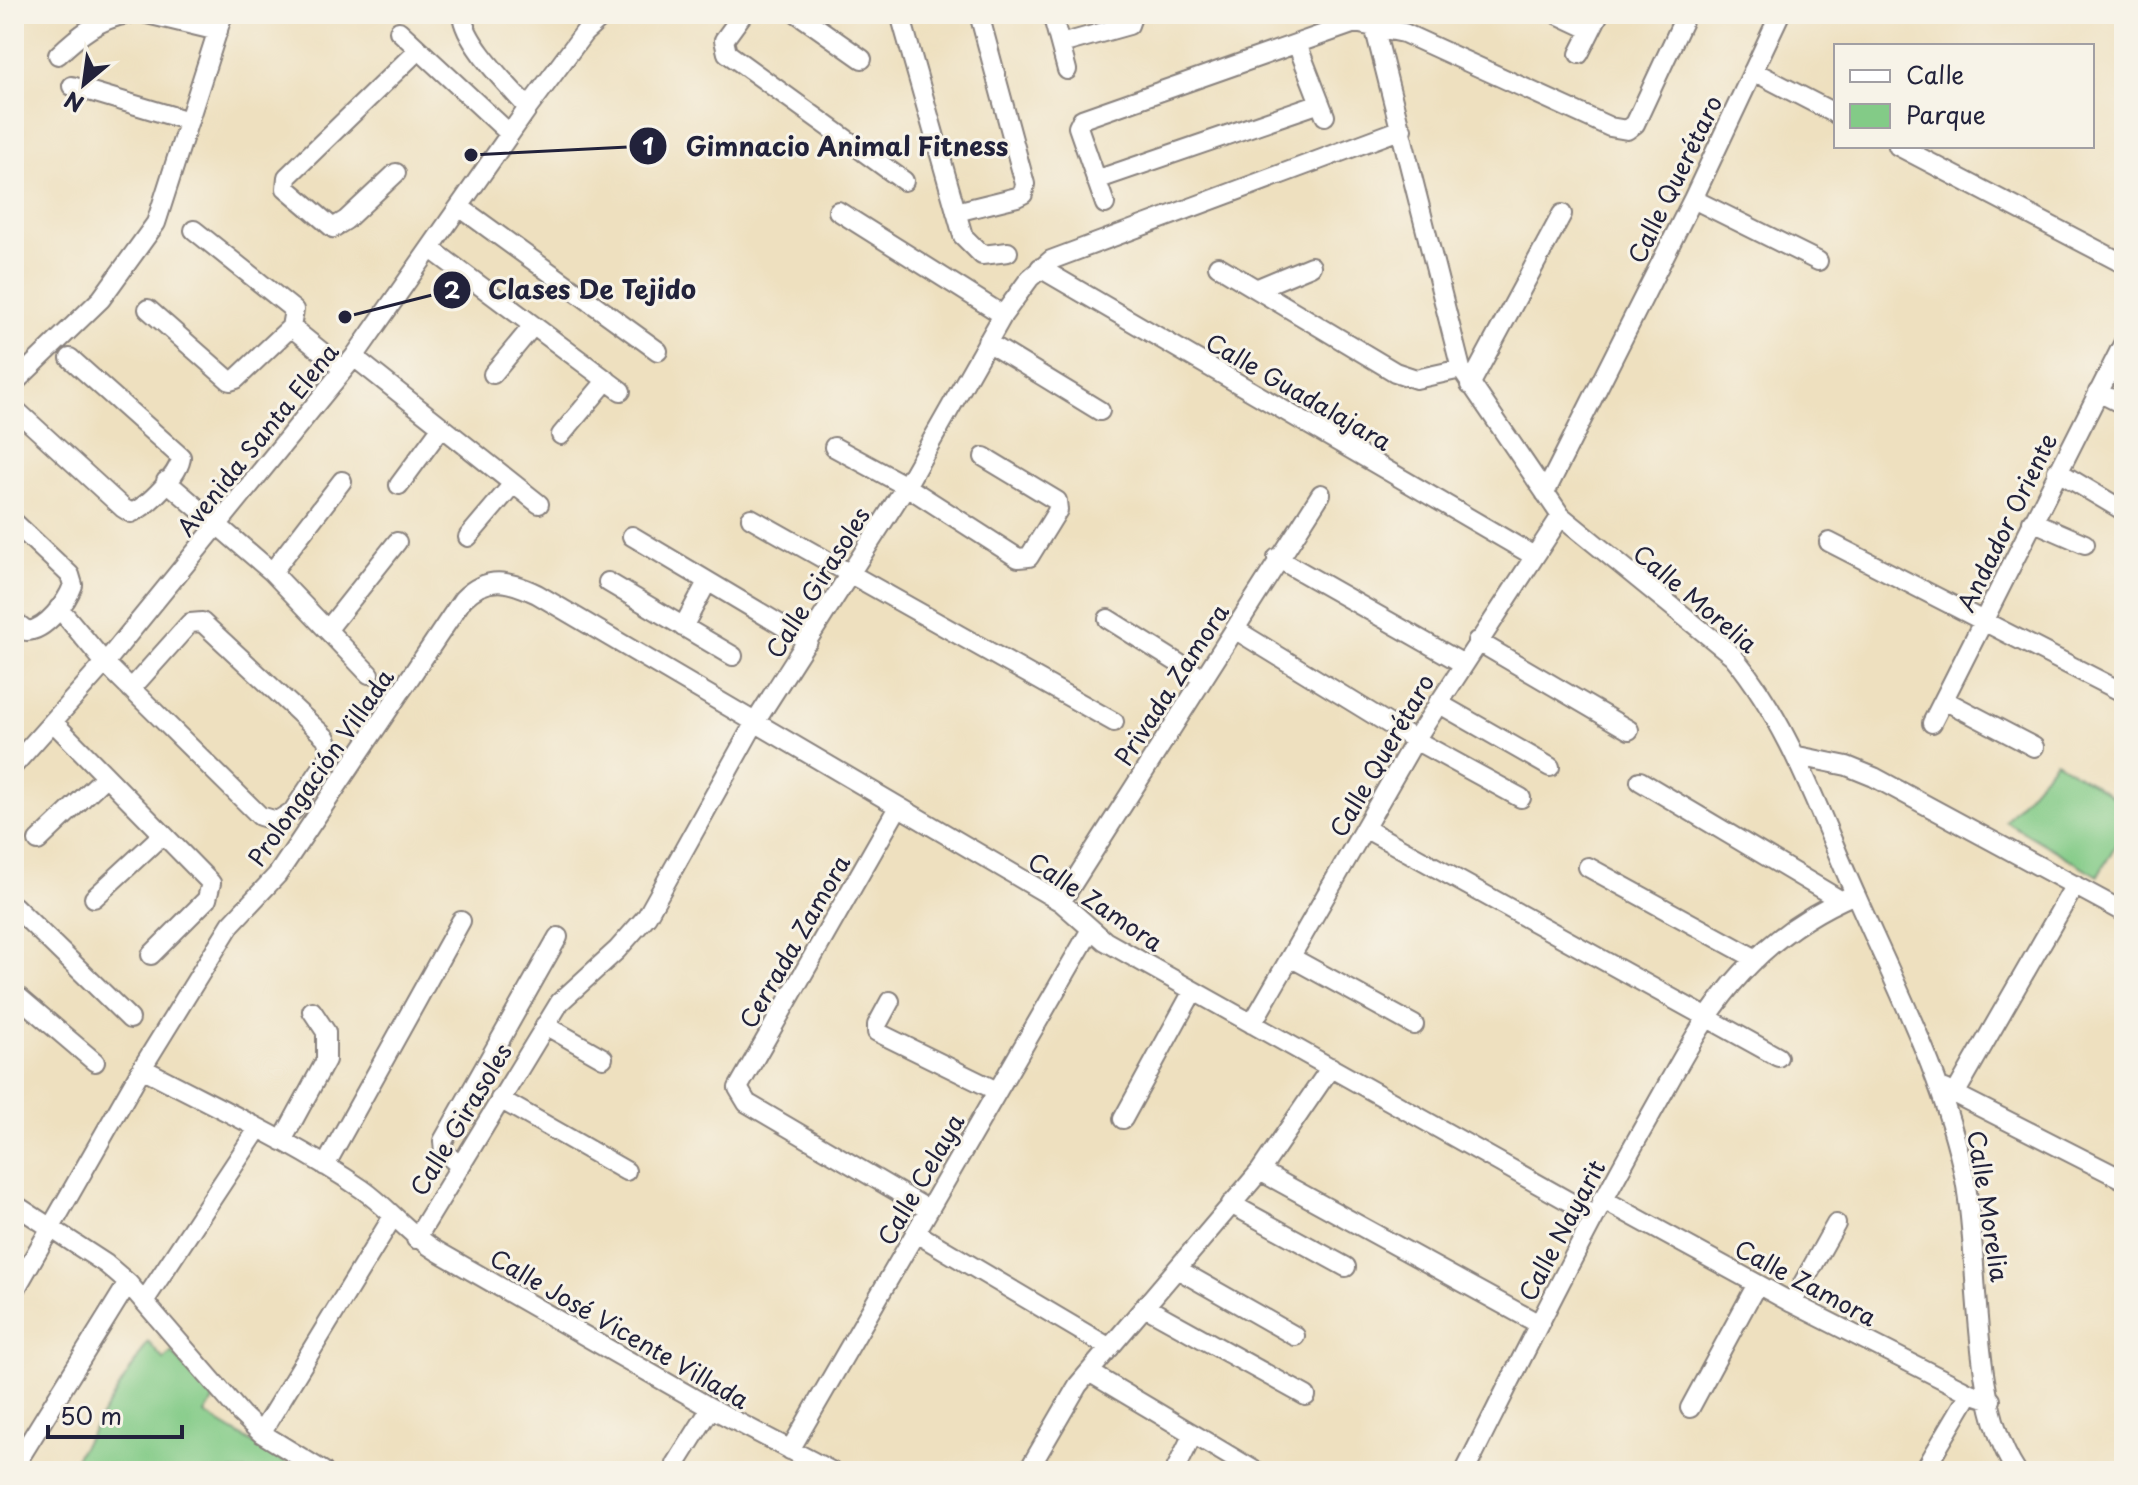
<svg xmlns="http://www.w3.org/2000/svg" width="2138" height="1485" font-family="'Playpen Sans',sans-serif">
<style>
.green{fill:#83cb87;stroke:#527661;stroke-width:2}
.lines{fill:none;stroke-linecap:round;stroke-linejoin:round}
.minor-casing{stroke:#88817d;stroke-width:22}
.minor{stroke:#fff;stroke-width:18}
.labels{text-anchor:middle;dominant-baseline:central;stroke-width:6;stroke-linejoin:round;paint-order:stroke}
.street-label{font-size:24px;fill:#22223b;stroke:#f7f3e8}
.leader{fill:none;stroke:#22223b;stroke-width:3}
.callout-dot{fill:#22223b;stroke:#f7f3e8;stroke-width:3}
.mark-label{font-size:24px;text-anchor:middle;font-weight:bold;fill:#fff}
.callout-label{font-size:26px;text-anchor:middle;font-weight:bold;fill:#22223b;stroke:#f7f3e8;stroke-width:6;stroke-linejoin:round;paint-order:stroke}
</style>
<rect width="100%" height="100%" fill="#f7f3e8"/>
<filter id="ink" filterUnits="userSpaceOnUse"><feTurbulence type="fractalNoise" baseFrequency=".0125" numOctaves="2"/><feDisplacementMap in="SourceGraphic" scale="16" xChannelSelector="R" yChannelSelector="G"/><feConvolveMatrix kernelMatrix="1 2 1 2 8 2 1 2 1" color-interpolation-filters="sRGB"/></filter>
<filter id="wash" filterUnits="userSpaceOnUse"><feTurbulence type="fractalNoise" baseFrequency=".006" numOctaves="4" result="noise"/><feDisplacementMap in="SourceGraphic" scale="32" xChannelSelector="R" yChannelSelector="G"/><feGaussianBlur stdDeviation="1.8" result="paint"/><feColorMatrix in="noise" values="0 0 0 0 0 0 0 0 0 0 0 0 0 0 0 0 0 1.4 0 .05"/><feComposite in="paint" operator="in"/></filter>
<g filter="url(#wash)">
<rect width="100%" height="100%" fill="#eee0bf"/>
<path class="green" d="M2056,761l68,43v26l-26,46 -93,-55z
M148,1342l16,18 8,-8 42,47 -9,15 94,57h-232z"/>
</g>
<g filter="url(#ink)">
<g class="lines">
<defs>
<path id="minor" d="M147,14l71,17
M462,14c2,29 47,72 66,94
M743,14l-19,26 3,13 177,128
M798,14l64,45
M900,14l63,222 19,19 26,-3
M1052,14l15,56
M1371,14l90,355 100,147 172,140c59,72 86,158 124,242 41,93 88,182 108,282 16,85 4,219 51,291
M1557,14l34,16
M399,31l111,103
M1061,44l68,-19 4,-11
M1297,44l28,72
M1579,54l20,-40
M58,55c21,-20 41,-36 70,-41
M1753,71l83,43
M72,86l117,35
M1898,146l226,118
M396,173l-50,47 -13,8 -47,-40 1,-11 131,-127
M1096,180l224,-77
M1693,199l125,62
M1105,204l-27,-77 4,-8 273,-96 49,10 206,94 17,3 8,-6 48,-103
M461,208l197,143
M838,211l165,104
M956,212l61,-15 6,-3 2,-10 -46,-170
M194,230l100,80 -3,17 52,42
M431,249l190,142
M1218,266l177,106 21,7 45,-10
M1040,268l494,288
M1258,288l53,-22
M148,309l82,72 6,-2 55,-52
M987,342l113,69
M354,357l185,147
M493,374l39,-47
M14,383l87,-84 55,-76 67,-209
M1470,385l92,-171
M2098,392l26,13
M17,411l106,97 8,5c16,-6 49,-39 50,-56l-111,-99
M561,435l46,-55
M834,447l72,39 112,72 11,-1 29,-47 -1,-9 -73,-44
M2057,471l67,40
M166,481l106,91 97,102
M399,485l42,-57
M1545,493l148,-294 87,-185
M751,518l363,204
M2032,521l53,23
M14,522l56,53 3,10c-6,17 -27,45 -46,46l-13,-10
M632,536l176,105
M468,537l45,-53
M1829,542l295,151
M1277,558l185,105
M272,572l70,-91
M608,582l125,74
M59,608l46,55 155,153 17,5 16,-10 38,-57 -5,-16 -124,-116 -12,1 -59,66
M1108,619l94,59
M683,627l24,-45
M328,629l69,-87
M1236,630l179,110 106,58
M1477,641l152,89
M1944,700l90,47
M1438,703l112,64
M54,723l157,160 -4,16 -56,56
M1932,723l192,-381
M1798,756l49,10 27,11 250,135
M14,765l91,-102 249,-306 174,-249 56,-75 21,-19
M1640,781l200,119
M897,809l-159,279 9,15 182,107
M1366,829l412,228
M38,841l67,-64
M1588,867l168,92
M94,898l68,-63
M1061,902l260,-408
M14,906l116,113
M1292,958l122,67
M14,993l81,69
M890,1001l-13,24v7l120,59
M1252,1024l163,-284 146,-224
M545,1025l58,33
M142,1068c74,39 151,74 220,121 27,19 45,44 75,62l274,157 120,63
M1945,1089l179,91
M1955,1094l120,-209
M500,1099l126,72
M1123,1119l70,-128
M282,1141l44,-81v-28l-14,-21
M325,1166l136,-245
M460,1166l-16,-14 -1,-11 115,-204
M1260,1171l279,153
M1602,1199l190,104 178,90 21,7
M14,1204l92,60 22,19 113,131 20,19 62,38
M1231,1204l115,63
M916,1233l194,115
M416,1239l144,-237 57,-52 30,-34 107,-192 152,-238 97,-171 27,-37 21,-18 351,-131
M1177,1269l118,67
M14,1292l128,-224 89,-144 46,-49 186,-276c24,-24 45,-19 74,-5l524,308 44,39 488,274
M145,1300l113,-171
M1792,1303l44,-79
M1145,1307l161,89
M1089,1372l166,99
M1690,1408l67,-124
M261,1433l131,-215
M790,1450l300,-519
M676,1464l35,-56
M14,1467l114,-184
M1028,1471l50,-86 182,-214 71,-104
M1175,1471l17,-35
M1465,1471c60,-119 119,-239 185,-355 28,-49 53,-101 92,-143 32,-35 68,-60 113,-79
M1924,1471l46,-78"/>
</defs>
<use href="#minor" class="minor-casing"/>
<use href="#minor" class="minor"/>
</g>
</g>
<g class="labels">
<g class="street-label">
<text transform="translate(1674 179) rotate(-64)">Calle Querétaro</text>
<text transform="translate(1299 391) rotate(30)">Calle Guadalajara</text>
<text transform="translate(257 439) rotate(-51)">Avenida Santa Elena</text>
<text transform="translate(2006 522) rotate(-64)">Andador Oriente</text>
<text transform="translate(817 582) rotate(-58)">Calle Girasoles</text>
<text transform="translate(1696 598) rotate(40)">Calle Morelia</text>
<text transform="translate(1171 684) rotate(-57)">Privada Zamora</text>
<text transform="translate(1381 755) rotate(-60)">Calle Querétaro</text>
<text transform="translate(320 767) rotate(-55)">Prolongación Villada</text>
<text transform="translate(1096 901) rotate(34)">Calle Zamora</text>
<text transform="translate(794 941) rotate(-60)">Cerrada Zamora</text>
<text transform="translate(460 1119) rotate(-59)">Calle Girasoles</text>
<text transform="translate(920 1179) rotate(-60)">Calle Celaya</text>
<text transform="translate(1989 1206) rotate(81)">Calle Morelia</text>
<text transform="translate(1561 1230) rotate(-62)">Calle Nayarit</text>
<text transform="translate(1806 1282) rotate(28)">Calle Zamora</text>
<text transform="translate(620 1328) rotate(30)">Calle José Vicente Villada</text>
</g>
</g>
<path class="leader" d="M471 155L648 146M345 317L452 290"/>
<g class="callout-dot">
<circle cx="471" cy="155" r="8"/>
<circle cx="345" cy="317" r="8"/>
<circle cx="648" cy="146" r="20"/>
<circle cx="452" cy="290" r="20"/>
</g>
<g class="mark-label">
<text x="648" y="155">1</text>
<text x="452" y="299">2</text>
</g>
<g class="callout-label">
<text x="847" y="156">Gimnacio Animal Fitness</text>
<text x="592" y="299">Clases De Tejido</text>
</g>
<rect width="2138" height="1485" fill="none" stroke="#f7f3e8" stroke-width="48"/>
<rect x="1834" y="44" width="260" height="104" fill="#f7f3e8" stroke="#a29fa3" stroke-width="2"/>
<rect x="1850" y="70" width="40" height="12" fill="#ffffff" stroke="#a29fa3" stroke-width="2"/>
<text x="1906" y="84" font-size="24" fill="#22223b">Calle</text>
<rect x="1850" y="104" width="40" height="24" fill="#83cb87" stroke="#a29fa3" stroke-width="2"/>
<text x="1906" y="124" font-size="24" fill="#22223b">Parque</text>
<g transform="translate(84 84) rotate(209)" stroke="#f7f3e8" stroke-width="6" paint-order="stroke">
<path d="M0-6L14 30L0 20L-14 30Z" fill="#22223b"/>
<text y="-12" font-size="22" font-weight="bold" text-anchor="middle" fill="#22223b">N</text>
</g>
<path d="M48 1425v12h134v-12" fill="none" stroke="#22223b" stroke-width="4"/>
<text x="60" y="1425" font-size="24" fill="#22223b" stroke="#f7f3e8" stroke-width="6" paint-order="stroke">50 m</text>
</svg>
